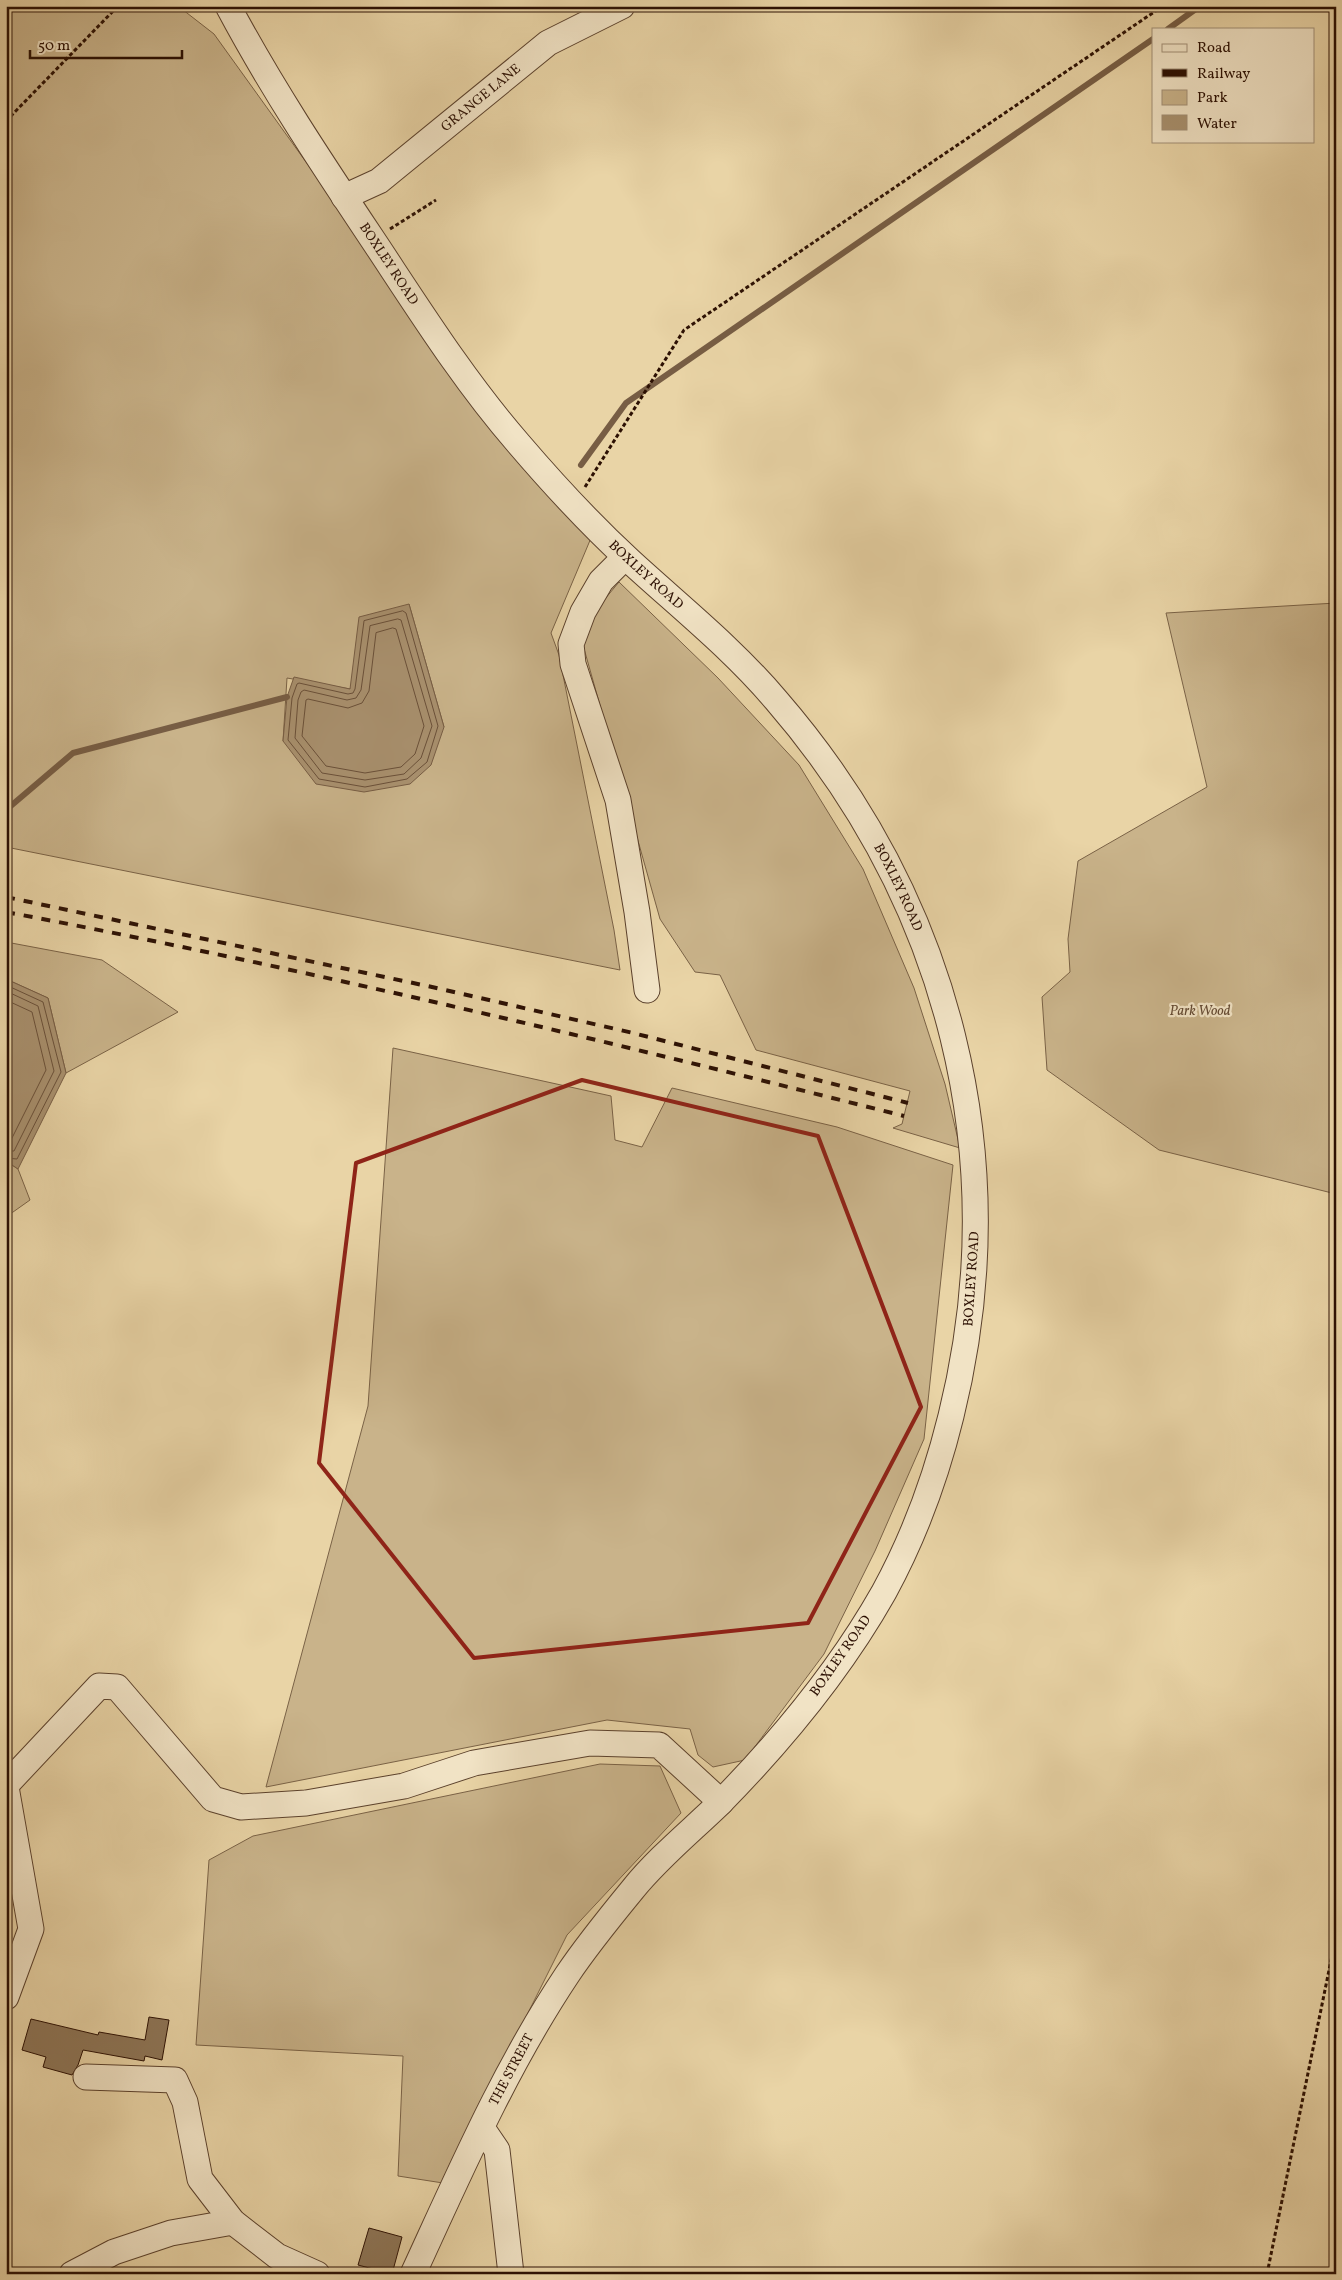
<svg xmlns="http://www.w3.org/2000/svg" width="1342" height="2280" font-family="Vollkorn,serif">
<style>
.green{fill:#c9b38a;stroke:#7a6246;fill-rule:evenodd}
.water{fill:#a9916f;stroke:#775d44}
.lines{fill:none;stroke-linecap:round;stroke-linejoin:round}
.shore{stroke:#6a5039;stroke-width:1}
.stream{stroke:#775d44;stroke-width:6}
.building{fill:#8e7658;stroke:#2c1003}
.minor-casing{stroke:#5b412c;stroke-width:27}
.path{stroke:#2c1003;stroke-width:3;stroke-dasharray:4 2.5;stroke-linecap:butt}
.minor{stroke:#f1e3c5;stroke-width:25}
.rail{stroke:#2c1003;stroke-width:4;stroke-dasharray:9 9;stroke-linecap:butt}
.marked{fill:none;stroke:#8f2418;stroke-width:4;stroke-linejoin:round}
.labels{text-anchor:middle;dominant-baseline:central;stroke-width:4.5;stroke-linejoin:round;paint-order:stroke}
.street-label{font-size:14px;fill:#2c1003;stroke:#f1e3c5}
.park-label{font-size:14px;font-style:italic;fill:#634932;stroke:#f1e3c5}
</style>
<rect width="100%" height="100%" fill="#e9d4a6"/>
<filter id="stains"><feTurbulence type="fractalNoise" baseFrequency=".004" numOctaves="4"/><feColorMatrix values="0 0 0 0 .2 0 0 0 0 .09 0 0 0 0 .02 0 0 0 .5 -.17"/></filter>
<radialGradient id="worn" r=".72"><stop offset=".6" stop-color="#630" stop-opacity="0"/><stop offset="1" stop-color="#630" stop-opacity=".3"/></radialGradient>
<path class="green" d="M6,6h172l36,28 115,160 262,344 -40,95 8,22 55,275 6,40 -614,-123zM409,604l35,123 -161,14 4,-63 63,11z
M619,582l99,96 81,87 64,104 51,119 31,96 15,64 -67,-20 9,-4 8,-33 -154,-41 -36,-75 -25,-3 -35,-53 -77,-274 7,-28z
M1336,603v591l-177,-44 -112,-80 -5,-73 28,-25 -2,-33 10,-78 129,-74 -41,-174z
M6,942l96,18 76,52 -112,61 -18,-75 -42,-19z
M393,1048l218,48 4,44 27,7 30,-59 165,39 116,38 -29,274 -49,112 -51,103 -79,106 -32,7 -15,-12 -8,-26 -83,-9 -341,67 102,-381z
M6,1161l12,8 12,31 -24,17z
M600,1764l60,2 21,47 -114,122 -124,248 -45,-7 5,-120 -207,-11 13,-185 44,-24z"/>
<path class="water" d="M409,604l35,123 -13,38 -21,19 -46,8 -48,-8 -33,-43 4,-44 7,-20 56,12 9,-72z
M6,979l42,19 18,75 -48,96 -12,-8z"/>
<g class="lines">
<path class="shore" d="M403,611l3,2 32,113 -11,36 -20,17 -42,8 -46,-8 -31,-39 4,-42 5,-14 2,-1 49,11 5,-1 2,-4 9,-68z
M398,619l3,1 31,106 -11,32 -17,16 -39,6 -43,-7 -27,-35 3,-38 3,-8 3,-2 43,10 9,-2 5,-8 9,-64z
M393,628l3,1 28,97 -9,28 -14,13 -36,6 -39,-7 -24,-30 4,-36 2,-1 40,9 14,-5 7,-12 7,-58z
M6,985l37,17 18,70 -44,87 -11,-1
M6,991l32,15 16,65 -40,80h-8
M6,1000l26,12 14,58 -36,72 -4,2"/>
<path class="stream" d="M1168,29l32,-23
M581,465l45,-62 527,-364
M6,810l67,-57 214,-56"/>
</g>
<path class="building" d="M149,2017l20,3 -7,40 -17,-4 -1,5 -61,-11 -5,15 -6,10 -29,-8 3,-10 -24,-7 9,-31 67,16 1,-3 46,8z
M369,2228l33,9 -10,37 -34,-9z"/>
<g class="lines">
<defs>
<g id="minor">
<path id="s1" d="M228,6c44,83 97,162 149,240 45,68 88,136 141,197 35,41 72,81 112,118 49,45 102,87 146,139 174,201 239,458 175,716 -15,61 -37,121 -67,176 -44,78 -102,148 -165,212 -29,28 -61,54 -86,85 -23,28 -46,56 -66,86 -62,93 -107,197 -154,299"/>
<path id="s2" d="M344,197l35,-16 169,-138 74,-37"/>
<path d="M625,557l-24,24 -18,31 -12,32 2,20 45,136 19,112 10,78"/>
<path d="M6,1785l93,-99 18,1 96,112 28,8 65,-4 98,-17 70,-23 116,-20 69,2 62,57"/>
<path d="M6,1787l25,142 -25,68"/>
<path d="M86,2077l89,3 10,22 15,77 33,43 44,34 40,18"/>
<path d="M482,2128l15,22 14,124"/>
<path d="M72,2274l42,-22 57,-19 62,-11"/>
</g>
</defs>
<use href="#minor" class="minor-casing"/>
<path class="path" d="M6,121l112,-115
M390,229l46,-29
M585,487l99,-157 479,-324
M1267,2274l69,-338"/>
<use href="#minor" class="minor"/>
<path class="rail" d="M6,897l426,90 201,46 275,70
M6,912c302,57 601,129 898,204"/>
</g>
<path class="marked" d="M582,1080l236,56 103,271 -113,216 -334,35 -155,-195 37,-300z"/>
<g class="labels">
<g class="street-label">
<text stroke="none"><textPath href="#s2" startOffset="170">GRANGE LANE</textPath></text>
<text stroke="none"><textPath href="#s1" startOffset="304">BOXLEY ROAD</textPath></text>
<text stroke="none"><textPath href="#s1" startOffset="709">BOXLEY ROAD</textPath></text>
<text stroke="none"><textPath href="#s1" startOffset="1114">BOXLEY ROAD</textPath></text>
<text transform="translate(972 1279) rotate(-86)">BOXLEY ROAD</text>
<text transform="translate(841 1656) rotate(-55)">BOXLEY ROAD</text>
<text transform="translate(512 2070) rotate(-62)">THE STREET</text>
</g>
<g class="park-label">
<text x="1200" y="1011">Park Wood</text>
</g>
</g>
<rect width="1342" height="2280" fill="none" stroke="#e9d4a6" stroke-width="25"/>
<rect x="8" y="8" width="1327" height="2265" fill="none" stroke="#2c1003" stroke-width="2.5"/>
<rect x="12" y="12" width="1317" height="2255" fill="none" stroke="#2c1003"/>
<rect x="1152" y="28" width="162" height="115" fill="#f1e3c5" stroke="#a28f77"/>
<rect x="1162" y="44" width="25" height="8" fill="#f1e3c5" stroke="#a28f77"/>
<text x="1197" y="52" font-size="15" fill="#2c1003">Road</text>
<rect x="1162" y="69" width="25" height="8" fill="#2c1003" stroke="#a28f77"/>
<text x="1197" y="78" font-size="15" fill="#2c1003">Railway</text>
<rect x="1162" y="90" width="25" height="15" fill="#c9b38a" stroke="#a28f77"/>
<text x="1197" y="102" font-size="15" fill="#2c1003">Park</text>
<rect x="1162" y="115" width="25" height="15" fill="#a9916f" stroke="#a28f77"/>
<text x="1197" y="128" font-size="15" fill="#2c1003">Water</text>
<path d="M30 50v8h152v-8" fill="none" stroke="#2c1003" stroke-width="2.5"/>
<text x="38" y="50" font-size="15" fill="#2c1003" stroke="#f1e3c5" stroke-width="4" paint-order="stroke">50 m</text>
<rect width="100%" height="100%" filter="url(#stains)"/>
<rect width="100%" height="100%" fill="url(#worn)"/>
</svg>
